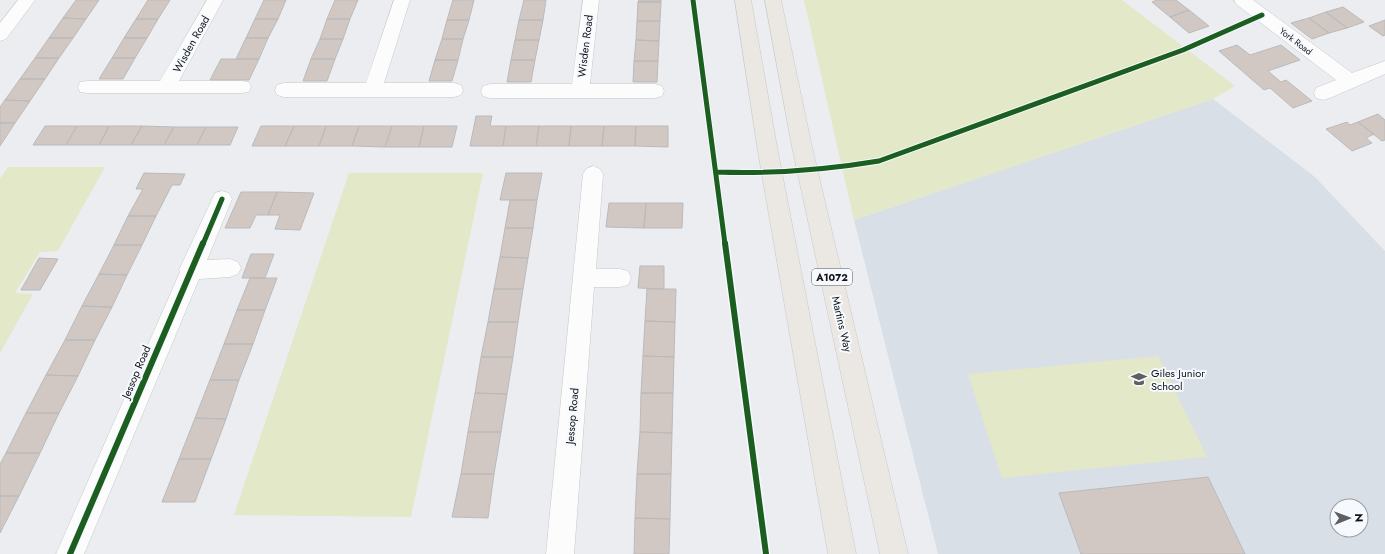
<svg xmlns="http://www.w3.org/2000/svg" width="1385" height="554" font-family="Jost,sans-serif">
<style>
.built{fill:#d9dfe6;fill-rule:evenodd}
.green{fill:#e2e8c8}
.building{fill:#d2c8c3;stroke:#bbbabb}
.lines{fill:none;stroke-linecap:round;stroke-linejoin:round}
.minor-casing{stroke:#c6c8ca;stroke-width:1}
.primary-casing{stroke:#c8c9ca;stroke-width:1}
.minor{fill:#fcfcfd;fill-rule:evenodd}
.primary{fill:#ebe7e3;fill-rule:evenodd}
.cycleway-far1-casing{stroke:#f6faff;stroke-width:7}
.cycleway-casing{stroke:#f6faff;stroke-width:9}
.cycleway-far1{stroke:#1b5e20;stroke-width:5}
.cycleway{stroke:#1b5e20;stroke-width:6}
.labels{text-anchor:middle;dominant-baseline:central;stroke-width:4;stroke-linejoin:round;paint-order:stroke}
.far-street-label{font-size:9px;fill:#101214;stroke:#f6faff}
.shield{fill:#f6faff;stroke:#55585a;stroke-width:1}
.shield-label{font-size:10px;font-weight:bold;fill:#101214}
.street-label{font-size:11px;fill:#101214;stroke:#f6faff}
.poi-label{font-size:11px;fill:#101214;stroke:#f6faff;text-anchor:start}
</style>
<rect width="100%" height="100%" fill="#ebedf0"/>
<path class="built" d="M1213,99l102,78 70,74v303h-447l-84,-334zM1337,506h24v24h-24z"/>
<path class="green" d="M804,0h318l113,86 -22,13 -359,121z
M8,167h97l-47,84 -18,1 -25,41 18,1 -33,59v-174z
M349,173h134l-72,344 -177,-2z
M1158,356l49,101 -205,21 -34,-104z"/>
<path class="building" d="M76,0h23l-13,19 -23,-1z
M148,0h22l-12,19h-22z
M264,0h22l-8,19h-23z
M335,0h23l-8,19h-23z
M453,0h21l-5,20h-22z
M524,0h22l-3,20h-24z
M639,0h22v2h-23z
M1157,0h19l13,10 -19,7 -18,-15z
M638,2h23l-1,19h-23z
M1343,7l21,15 -17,6 -21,-16z
M1189,10l20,16 -20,7 -19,-16z
M1326,12l21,16 -18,5 -20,-15z
M63,18l23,1 -13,19h-24z
M1309,18l20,15 -17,6 -21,-16z
M136,19h22l-11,19h-23z
M255,19h23l-10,19h-22z
M327,19h23l-7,20h-23z
M447,20h22l-6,19h-21z
M519,20h24l-4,20h-24z
M1385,20v15l-2,1 -14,-10z
M637,21h23l-1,20 -23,-1z
M49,38h24l-14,20h-24z
M124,38h23l-12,20h-23z
M246,38h22l-9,21h-23z
M320,39h23l-8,20h-24z
M442,39h21l-5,21h-23z
M515,40h24l-4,20h-24z
M636,40l23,1 -1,20h-24z
M1237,45l13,10 31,-10 19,15 -32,11 13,11 5,-2 26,21 -19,7 -23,-20 -6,2 -45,-39z
M35,58h24l-14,21h-25z
M112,58h23l-12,21h-24z
M221,59h38l-10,21h-39z
M311,59h24l-8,22h-24z
M435,60h23l-6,21h-23z
M511,60h24l-4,22h-24z
M634,61h24l-1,21h-24z
M20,79h25l-15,22 -25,-1z
M5,100l25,1 -15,22h-15v-16z
M1378,114l7,6v20l-3,1 -24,-19z
M476,116h16l-2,10h16l-3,20h-33z
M1347,122l3,3 8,-3 16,12 -8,4 6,5 -20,8 -26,-22z
M0,123h15l-15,23z
M45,126h32l-11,19h-33z
M77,126h32l-10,19h-33z
M109,126h33l-11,19h-32z
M142,126l32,1 -10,18h-33z
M261,126h33l-9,20h-33z
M294,126h32l-7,20h-34z
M326,126h33l-7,20h-33z
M359,126h33l-7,21 -33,-1z
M392,126h32l-5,21h-34z
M424,126h33l-5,21h-33z
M506,126h33l-3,20h-33z
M539,126h32l-2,20h-33z
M571,126h33l-2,20h-33z
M604,126h32l-1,20h-33z
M636,126h32v21l-33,-1z
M174,127h32l-9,18h-33z
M206,127h32l-8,18h-33z
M144,173l41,1 -5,11h-8l-16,31h-28l15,-27h-7z
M506,173h36l-5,27h-37z
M241,192h36l-9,23h-12l-6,13h-25z
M277,192l37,1 -14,37 -25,-1 5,-14h-12z
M510,200h27l-4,28h-28z
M609,203h37l-2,25 -38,-1z
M646,203h37l-1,25h-38z
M128,216h28l-14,29h-28z
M505,228h28l-5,30 -28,-1z
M114,245h28l-15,30 -28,-1z
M251,254h23l-9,24h-23z
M500,257l28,1 -5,31h-29z
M39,258l19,1 -18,31h-19z
M640,266h24v23l-26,-1z
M99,274l28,1 -15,32 -30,-1z
M250,278h27l-12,32h-28z
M494,289h29l-5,33h-30z
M647,289h29l-1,33 -30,-1z
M82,306l30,1 -17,33h-30z
M237,310h28l-12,34h-29z
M645,321l30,1 -1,35 -31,-1z
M488,322h30l-5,35h-32z
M65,340h30l-17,36 -32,-1z
M224,344h29l-14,36h-29z
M643,356l31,1 -1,36h-32z
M481,357h32l-6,37 -32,-1z
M46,375l32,1 -19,37h-33z
M210,380h29l-13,39 -31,-1z
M475,393l32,1 -6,38h-33z
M641,393h32l-1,40 -32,-1z
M26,413h33l-19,40h-34z
M195,418l31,1 -15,40h-32z
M468,432h33l-7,42h-33z
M640,432l32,1 -1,41h-34z
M6,453h34l-21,43h-19v-32z
M179,459h32l-16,43h-33z
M461,474h33l-6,44 -36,-1z
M637,474h34l-1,45 -35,-1z
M1208,477l37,77h-164l-22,-61z
M0,496h19l-19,37z
M635,518l35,1 -1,35h-35z"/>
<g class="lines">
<defs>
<path id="minor" d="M18,0h17l-29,39 -6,2v-18z
M207,0h16l-44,81h63l7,1 2,5 -2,5 -7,1h-155l-7,-1 -2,-5 2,-5 7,-1h73z
M394,0h16l-26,83h70l7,2 2,5 -2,5 -7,2h-170l-7,-2 -2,-5 2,-5 7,-2h82z
M583,0h16l-9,84h65l7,2 2,5 -2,5 -7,2h-165l-7,-2 -2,-5 2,-5 7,-2h82z
M1234,0h19l99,73 33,-12v13l-55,24 -7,2 -7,-2 -2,-5 2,-5 20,-8 -100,-76z
M593,166l7,3 3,5 -7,95h24l8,2 3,7 -3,7 -8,2h-26l-20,267h-28l37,-380 3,-5z
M222,191l7,2 3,6 -25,61 23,-1 8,3 3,6 -3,6 -8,3 -31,2 -115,275h-28l124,-282 -1,-2 36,-77z"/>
<path id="primary" d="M735,0h16l27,152 78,402h-28l-70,-402z
M765,0h16l31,147 96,407h-28l-88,-407z"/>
</defs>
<use href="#minor" class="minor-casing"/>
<use href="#primary" class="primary-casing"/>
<use href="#minor" class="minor"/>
<use href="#primary" class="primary"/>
<defs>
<path id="cycleway-far1" d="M693,0l32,244
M716,172c55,2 109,-2 163,-11l304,-111 79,-35
M203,244l19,-45"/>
<path id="cycleway" d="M725,243l41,311
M70,554l133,-311"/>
</defs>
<use href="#cycleway-far1" class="cycleway-far1-casing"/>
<use href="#cycleway" class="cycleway-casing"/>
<use href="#cycleway-far1" class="cycleway-far1"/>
<use href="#cycleway" class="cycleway"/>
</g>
<defs>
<symbol id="school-bare" viewBox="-9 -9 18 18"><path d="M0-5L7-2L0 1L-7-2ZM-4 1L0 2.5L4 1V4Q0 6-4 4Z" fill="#5d5f61" stroke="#f6faff" stroke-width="2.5" paint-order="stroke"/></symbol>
</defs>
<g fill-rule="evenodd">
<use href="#school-bare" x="1128" y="368" width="22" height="22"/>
</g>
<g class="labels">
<g class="far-street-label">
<text transform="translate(1296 41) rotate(37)">York Road</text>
</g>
<rect class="shield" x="812" y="269" width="40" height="16" rx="3"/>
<g class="shield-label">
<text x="832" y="277">A1072</text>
</g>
<g class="street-label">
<text transform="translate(191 44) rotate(-61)">Wisden Road</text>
<text transform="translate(585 46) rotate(-83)">Wisden Road</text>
<text transform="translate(842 324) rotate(77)">Martins Way</text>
<text transform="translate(136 372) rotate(-67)">Jessop Road</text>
<text transform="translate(572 416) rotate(-85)">Jessop Road</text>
</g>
<g class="poi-label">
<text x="1151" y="373">Giles Junior<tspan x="1151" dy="13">School</tspan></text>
</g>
</g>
<g transform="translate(1349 518) rotate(89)"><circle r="19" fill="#f6faff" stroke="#9a9da1"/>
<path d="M0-3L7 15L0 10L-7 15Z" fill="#5d5f61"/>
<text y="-6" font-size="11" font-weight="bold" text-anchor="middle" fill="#101214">N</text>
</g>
</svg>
